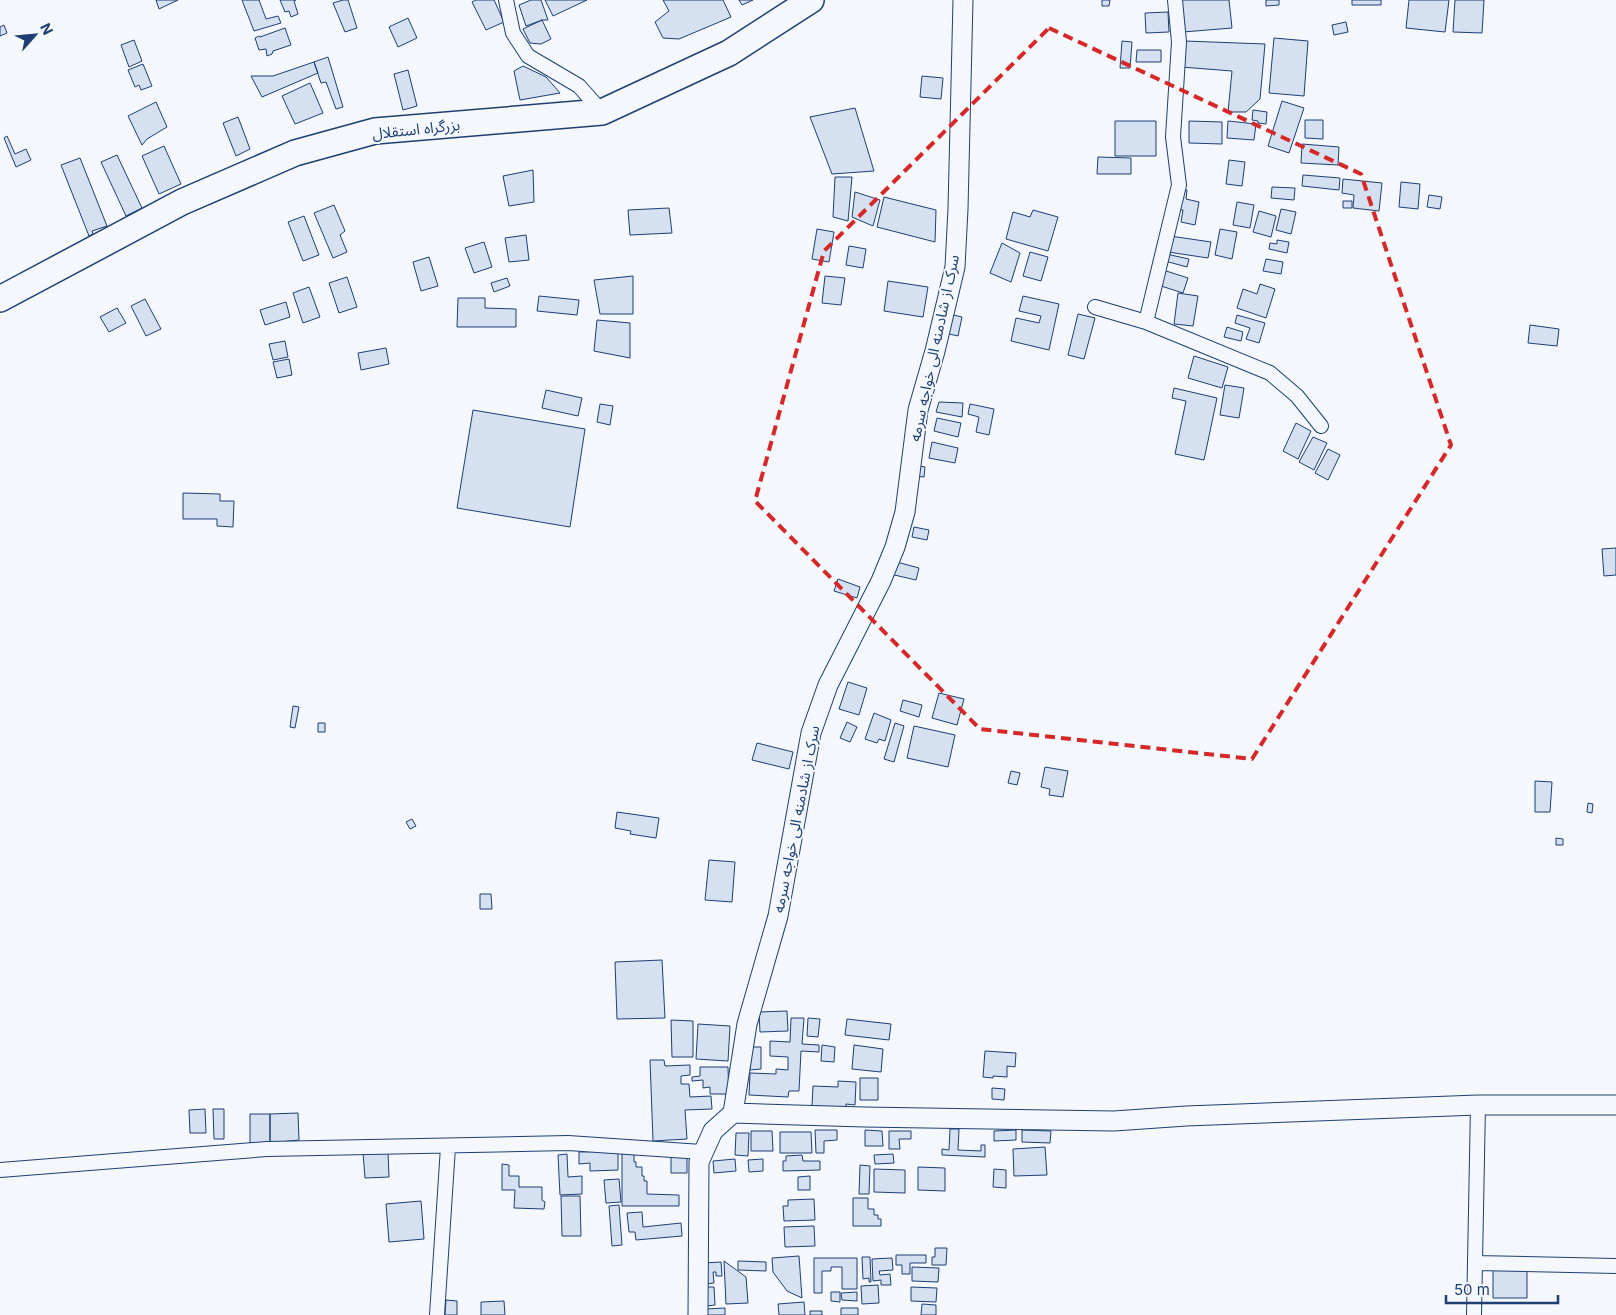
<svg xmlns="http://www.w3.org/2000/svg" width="1616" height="1315" font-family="Inter,'Noto Sans Arabic',sans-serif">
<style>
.building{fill:#d5e0f0;stroke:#1d3f73}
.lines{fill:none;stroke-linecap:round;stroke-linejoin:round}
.street-casing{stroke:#1d3f73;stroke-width:16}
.secondary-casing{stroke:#1d3f73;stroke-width:21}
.highway-casing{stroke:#1d3f73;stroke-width:28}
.street{stroke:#f4f7fb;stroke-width:14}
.secondary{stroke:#f4f7fb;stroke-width:19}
.highway{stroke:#f4f7fb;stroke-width:25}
.marked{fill:none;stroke:#d62828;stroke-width:4;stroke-dasharray:10 6;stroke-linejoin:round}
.labels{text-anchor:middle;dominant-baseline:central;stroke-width:4;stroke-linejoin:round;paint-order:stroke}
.street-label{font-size:15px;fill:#1d3f73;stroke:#f4f7fb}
</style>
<rect width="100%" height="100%" fill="#f4f7fb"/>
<path class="building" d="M156,0h22l-19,9z
M242,0h17l7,19 12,-3 3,7 -27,8z
M280,0h16l-2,1 4,13 -7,3 -2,-6 -4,1z
M343,0h5l9,28 -12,4 -12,-29z
M476,0h18l10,22 -18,8 -14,-28z
M531,0h10l7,20h-6l-16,6 -7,-21z
M545,0h42l-34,16z
M663,0h60l8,17 -52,22 -16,-1 -8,-16 14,-11z
M739,0h14l-11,5z
M1102,0h8l-1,6h-7z
M1179,0h50l3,28 -49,4z
M1266,0h13v5l-13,1z
M1352,0h29v5h-29z
M1409,0h40l-4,32 -39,-4z
M1455,0h29l-2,33 -29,-1z
M1168,12l1,20 -23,1 -1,-20z
M408,18l9,20 -19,9 -9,-20z
M542,20l9,19 -10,5 -11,-1 -7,-14z
M1346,22l2,10 -14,3 -2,-10z
M4,25l3,8 -7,3v-9z
M285,28l6,17 -18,6 -1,3 -5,2 -1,-7 -7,1 -4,-12 4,-2 1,1z
M1274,38l34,3 -4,55 -35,-3z
M134,40l8,21 -13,6 -8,-22z
M1122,41l10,1 -2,26h-10z
M1185,41l80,3 -5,55 -14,13h-18l4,-41 -51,-4z
M1137,50h24v12h-25z
M328,57l15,50 -7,2 -10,-27 -5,1 -7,-21z
M314,62l4,11 -56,24 -11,-21h22z
M143,64l9,22 -11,4 -2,-5 -4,2 -7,-17z
M523,66l23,11 14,16 -40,7 -6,-29z
M408,70l9,36 -14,4 -9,-36z
M922,76l21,2 -2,21 -21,-2z
M310,83l13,30 -28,11 -13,-28z
M1282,101l22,7 -15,45 -21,-7z
M156,102l11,25 -20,12 -5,6 -14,-29z
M855,108l19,63 -42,3 -22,-57z
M1253,110l14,2 -1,12 -8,-1v-2l-6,-1z
M238,117l12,32 -14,7 -13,-33z
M1305,120h18v19l-18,-1z
M1115,121h41v35h-41z
M1189,121l33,1v22l-33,-1z
M1228,121l28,3 -2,16 -27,-2z
M7,136l8,18 11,-5 5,11 -15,7 -12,-29z
M1302,144l37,3 -1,18 -37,-2z
M164,146l17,38 -22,10 -17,-38z
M117,155l25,53 -16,8 -25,-54z
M1098,157l33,1v16h-34z
M80,158l27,68 -15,5 1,3 -4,2 -28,-71z
M1229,160l16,2 -3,24 -16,-2z
M533,170l1,32 -25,4 -6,-30z
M1303,175l37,3 -1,12 -37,-4z
M835,177h17l-4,44 -15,-4z
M1343,179l39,4 -3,28 -26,-3 1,-13 -12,-2z
M1401,182l19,2 -2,25 -19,-2z
M1272,187l23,1 -1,12 -23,-2z
M1179,188l8,2 -1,9 13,3 -4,23 -14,-3 2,-12 -8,-2z
M855,192l25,8 -7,26 -21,-9z
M1429,195l13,2 -2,12 -13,-2z
M884,197l52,13 -1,32 -58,-15z
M1343,201h9v7h-9z
M1237,202l17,3 -4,23 -17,-3z
M334,205l11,26 -5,4 7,17 -14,6 -19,-45z
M669,208l3,25 -42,2 -2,-25z
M1281,209l15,3 -5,22 -15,-4z
M1033,210l25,7 -10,34 -42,-12 7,-27 17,5z
M1259,211l17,5 -5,21 -18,-5z
M304,216l15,39 -16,6 -15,-39z
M817,229l17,3 -5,30 -17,-3z
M1220,229l17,3 -5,27 -17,-4z
M526,235l3,25 -20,2 -4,-24z
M1170,236l41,6 -3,16 -40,-6z
M1277,240l12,2 -2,11 -18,-4 1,-6 7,1z
M484,242l8,25 -18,6 -9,-25z
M1002,243l18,10 -9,29 -21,-9z
M849,246l17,3 -3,19 -17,-3z
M1030,252l18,5 -7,24 -18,-5z
M1166,254l23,5 -2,8 -22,-6z
M429,257l9,29 -17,5 -8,-29z
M1266,259l17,3 -2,12 -18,-3z
M1163,270l25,8 -5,15 -25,-8z
M633,276v38h-33l-6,-34z
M825,276l20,2 -4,27 -19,-2z
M347,277l10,30 -18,6 -10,-30z
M507,278l3,8 -16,6 -3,-9z
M888,281l40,6 -5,30 -39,-6z
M1260,284l15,5 -9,29 -29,-10 6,-19 14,5z
M309,287l11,30 -17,6 -10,-30z
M1178,293l20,3 -5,30 -19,-2z
M539,296l40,4 -2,15 -40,-4z
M1023,296l36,8 -10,46 -38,-9 5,-23 23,5 2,-7 -22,-5z
M458,298h27v10l31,1v18h-59z
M145,299l16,30 -15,7 -15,-30z
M286,302l4,15 -25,8 -5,-15z
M117,308l9,15 -17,9 -9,-15z
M949,314l13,3 -4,19 -13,-3z
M1078,314l17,4 -11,41 -16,-4z
M1237,315l28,8 -6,20 -13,-4 4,-11 -15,-5z
M597,320l33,3v35l-36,-7z
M1530,325l29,4 -2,17 -29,-3z
M1227,327l16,5 -2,9 -17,-4z
M285,341l3,16 -15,3 -4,-16z
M386,348l3,16 -28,6 -3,-17z
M1194,356l34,11 -6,21 -34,-10z
M289,359l3,16 -15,3 -4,-16z
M1225,385l19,3 -5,30 -19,-3z
M1174,388l43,10 -13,62 -29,-6 11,-53 -14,-3z
M546,390l36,8 -4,18 -36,-8z
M939,402l24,1 -1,14 -26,-5z
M600,404l13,2 -3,19 -13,-3z
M970,404l24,5 -5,26 -13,-3 3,-15 -11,-3z
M473,410l112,19 -15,98 -113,-19z
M937,418l24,5 -3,14 -24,-6z
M1296,423l15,8 -13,28 -15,-8z
M1313,437l14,6 -13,27 -15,-8z
M932,442l26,6 -3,15 -26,-5z
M1328,449l12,6 -12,25 -13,-7z
M913,465l12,2 -1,10 -12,-1z
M183,493l37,1v7h14l-1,26 -16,-1v-7h-34z
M914,527l15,3 -2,10 -15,-3z
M1616,548v27l-12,1 -2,-27z
M893,561l26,7 -3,12 -26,-6z
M838,579l22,8 -3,11 -23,-7z
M848,682l19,6 -8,27 -20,-6z
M939,693l25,6 -7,26 -25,-7z
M903,700l19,5 -3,12 -19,-6z
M293,706l6,1 -4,21 -5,-1z
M874,713l17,7 -6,21 -6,-2 -2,4 -12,-4z
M847,722l10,5 -7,15 -10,-4z
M318,723h7v9h-7z
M895,723l9,3 -10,36 -10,-3z
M914,726l41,9 -7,32 -41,-9z
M757,743l36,9 -4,17 -37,-9z
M1045,767l23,4 -5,26 -14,-2 1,-6 -9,-2z
M1011,771l9,2 -3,12 -9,-2z
M1535,781l17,1 -2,30h-15z
M1588,803l5,1 -1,9 -5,-1z
M617,812l42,6 -3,20 -26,-4 1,-3 -16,-3z
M412,819l4,7 -6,3 -4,-7z
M1556,838l7,1v6h-7z
M709,860l26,2 -3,40 -27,-2z
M480,894h11l1,15h-12z
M662,960l3,58 -48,1 -2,-57z
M787,1011l1,20 -28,1 -1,-20z
M791,1018h13l-2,26 17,1v7l-18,-1 -2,40h-10l-1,6 -39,-2 1,-22 26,1v-5l12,1v-13l-18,-1v-15l20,1z
M808,1018l12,1 -2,18 -11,-1z
M847,1019l44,5 -2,16 -44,-5z
M671,1020l22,1v36h-21z
M698,1024l32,2 -2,35 -32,-2z
M822,1045l13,2 -1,15 -13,-1z
M854,1045l29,4 -2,23 -29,-3z
M750,1047h11v22l-11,1z
M985,1051l31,2 -1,14 -8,-1v11l-14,-1v2l-10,-1z
M650,1060h14l1,6 25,-1v10l-9,1v8h8l1,13 21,-1 1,13 -27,1 2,29 -34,2z
M700,1067h28l1,36 -1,-9h-18v-7l-7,1v-8l-11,1v-4l8,-1z
M860,1078h18v22h-18z
M838,1081l18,1 -1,23 -9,-1v6h-27v-4h-7l1,-20 25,1z
M992,1088l13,1 -1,11 -12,-1z
M205,1109l1,24h-16l-1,-23z
M213,1109h11v30h-10z
M298,1113l1,27 -29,3v-29z
M250,1114h20v29h-20z
M950,1129h9l-1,21 23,1v-6h4v12l-43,-2v-6l7,1z
M815,1130h22v10l-13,1v12h-8z
M865,1130l17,1 1,15h-18z
M1016,1130v10l-22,1v-10z
M1022,1130l29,1 -1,12 -28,-1z
M751,1131h21l1,20h-22z
M889,1131h22v8h-12l1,10h-11z
M780,1132h31l1,21h-32z
M736,1133h13l-1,23 -13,-1z
M1045,1147l2,28 -33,1 -1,-27z
M618,1151v19l-28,1v-8l-11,1v-12z
M388,1152l1,25 -24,1 -2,-25z
M622,1152h12v10h2v5h6v9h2v5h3v13l32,1v11h-57z
M671,1153h16v20h-16z
M567,1154l1,23 14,-1v18l-22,1 -2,-40z
M893,1154l1,9 -19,1 -1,-9z
M802,1155l1,6h17v9l-37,1v-10h3v-5z
M735,1159l1,12 -22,2 -1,-12z
M763,1159v12l-14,1 -1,-12z
M502,1164l7,1v11h10v11h23v13l3,2 -1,7 -30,-1 1,-18h-13z
M860,1165l10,1 -1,28h-10z
M918,1167l27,1v23l-27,-1z
M874,1169l31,1v23l-31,-1z
M994,1169l12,1v18l-13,-1z
M810,1176v14h-12v-13z
M619,1179l2,23 -15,1 -2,-23z
M561,1196h19l1,40h-19z
M853,1198h15v11h6v6h4v4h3v7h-28z
M814,1199l1,21 -31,1 -1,-15h5v-6z
M421,1201l3,38 -35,3 -3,-38z
M619,1205l3,40 -10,1 -3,-40z
M642,1212l1,15 38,-4 1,13 -46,4 -1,-8h-6l-2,-19z
M814,1226l1,20 -30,1 -1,-20z
M935,1248h12l-1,17h-14v-8h3z
M896,1255h30v8h-16v11h-8v-9h-6z
M799,1256l3,42 -15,-7 -14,-19 -1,-14z
M862,1257h8l1,25h-2v-4l-6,1z
M814,1258h43v31h-15v-22h-11v4h-9v22h-8z
M892,1258l1,12 -14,1 1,4 10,-1 1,11h-10v-5l-8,1 -1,-22z
M724,1261l22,16 2,26 -22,1z
M738,1261l28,1v9l-28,-1z
M721,1262l1,14h-6v-4h-3l1,11 -8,1 -2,-21z
M912,1267l27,1 -1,14 -26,-1z
M1493,1270h34v28h-34z
M878,1285l1,18 -17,1 -1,-18z
M706,1287h8l1,18 -8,1z
M911,1287l26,1 -1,14 -25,-1z
M831,1292h9v10l-9,-1z
M857,1292v9l-15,-1 -1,-7z
M446,1300l11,1v14h-12z
M504,1301l1,14h-24v-13z
M804,1302l1,13h-26l-1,-11z
M922,1304l14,1v10h-15z
M725,1308v7h-19v-6z
M841,1308h17v7h-17z
M810,1311h12v4h-12z"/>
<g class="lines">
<defs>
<path id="street" d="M506,0l7,33 15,23 51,30 23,26
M1095,307l51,15 124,51 27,23 24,30
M1146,322l33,-137 -6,-48 6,-95 -4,-42
M0,1170l267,-21 301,-6 134,9
M1475,1263l141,3
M437,1315l11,-168
M1474,1315l4,-210"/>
<path id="secondary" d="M733,1113l131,4 250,4 72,-5 292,-11h138
M698,1315l1,-153 14,-31 20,-18 14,-89 31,-108 33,-183 17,-48 53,-104 14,-34 10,-35 13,-102 17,-59 20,-84 3,-58 5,-209"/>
<path id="highway" d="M0,299l182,-97 113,-49 80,-22 227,-19 127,-59 82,-53"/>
</defs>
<use href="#street" class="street-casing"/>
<use href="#secondary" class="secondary-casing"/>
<use href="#highway" class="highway-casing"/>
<use href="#street" class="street"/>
<use href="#secondary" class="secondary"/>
<use href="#highway" class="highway"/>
</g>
<path class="marked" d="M1049,28l312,146 90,271 -199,314 -272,-30 -225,-228 69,-250z"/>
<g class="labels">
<g class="street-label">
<text transform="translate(416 129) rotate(-6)">بزرگراه استقلال</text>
<text transform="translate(934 348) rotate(-78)">سرک از شادمنه الی خواجه سرمه</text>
<text transform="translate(796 819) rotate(-79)">سرک از شادمنه الی خواجه سرمه</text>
</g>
</g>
<g transform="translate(35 35) rotate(63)" stroke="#f4f7fb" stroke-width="4" paint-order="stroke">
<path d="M0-4L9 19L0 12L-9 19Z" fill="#1d3f73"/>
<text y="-8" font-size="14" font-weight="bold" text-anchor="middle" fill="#1d3f73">N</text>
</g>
<path d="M1446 1295v8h112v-8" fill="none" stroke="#1d3f73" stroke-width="2.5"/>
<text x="1454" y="1295" font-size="15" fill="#1d3f73" stroke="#f4f7fb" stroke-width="4" paint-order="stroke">50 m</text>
</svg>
